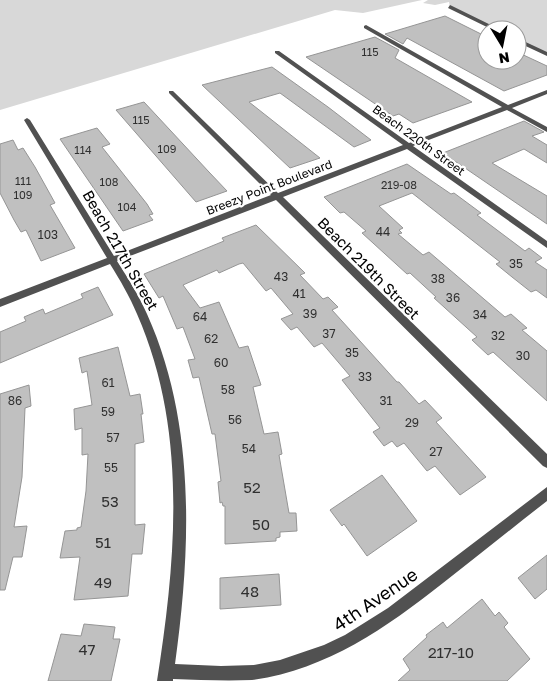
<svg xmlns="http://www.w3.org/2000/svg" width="547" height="681" font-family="'Golos Text',sans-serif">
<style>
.green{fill:#d8d8d8}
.building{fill:#c0c0c0;stroke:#959595}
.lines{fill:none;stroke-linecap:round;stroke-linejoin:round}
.street{fill:#515151;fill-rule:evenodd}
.labels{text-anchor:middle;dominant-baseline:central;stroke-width:4.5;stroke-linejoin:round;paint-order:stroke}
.far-number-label{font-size:11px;fill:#303030}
.far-street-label{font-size:12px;fill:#000;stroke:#fff}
.number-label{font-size:12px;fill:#303030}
.street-label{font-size:15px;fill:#000;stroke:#fff}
.near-number-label{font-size:15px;fill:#303030}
.near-street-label{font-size:18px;fill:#000;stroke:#fff}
</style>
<rect width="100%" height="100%" fill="#fff"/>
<path class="green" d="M0,0h422l-59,13 -28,-3 -335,100z
M428,0h119v53l-30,-14v-9h-19l-48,-23 -1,-5 -14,3 -12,-2z"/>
<path class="building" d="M445,16l42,21v23h30v-8l30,14v9l-43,16 -97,-53 -4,6 -18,-10z
M375,37l24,13 -4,8 77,44 -59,21 -14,-9 -6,2 -87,-59z
M272,67l56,40 43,33 -17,7 -74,-54 -31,9 71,56 -30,10 -88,-83z
M144,102l65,70 18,19 -31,11 -80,-92z
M524,121l20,11 -12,4 15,9v18l-23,-14 -32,14 55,33v28l-104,-71z
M97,128l13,16 -8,3 45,57 6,10 -4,1 4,5 -30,11 -63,-92z
M13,140l5,10 5,-2 12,19 20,36 -5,2 25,43 -34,13 -15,-31 -5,2 -7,-12 -14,-27v-49z
M407,164l44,30 3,-1 27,20 -4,2 48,36 4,-3 13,10 -7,4 12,8v28l-11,-8 -5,2 -19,-15 -16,-13 4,-2 -88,-69 -33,13 24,22 -4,2 3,3 -4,1 25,21 6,-3 76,65 6,-3 16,14 -5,2 25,21v50l-54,-49 -5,3 -16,-15 5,-3 -43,-39 2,-1 -26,-24 -3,1 -45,-41 4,-2 -22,-19 -4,1 -16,-16z
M256,225l49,48 -5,2 23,24 5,-2 10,10 -6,3 65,72h2l20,22 6,-4 17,18 -6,4 50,55 -26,18 -25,-29 -8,5 -23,-28 -7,4 -5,-6 -8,5 -11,-14 7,-4 -38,-48 8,-4 -28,-33 -8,4 -17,-20 -6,3 -10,-11 12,-5 -22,-26 -5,3 -23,-28 -4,1 -20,9 -2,-3 -34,15 17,23 19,-6 20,46 9,-2 13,39 -8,2 11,47 14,-2 4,22 -3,1 10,58h7l1,18 -17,1v5l-4,1v3l-51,3v-38h-2l-1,-4 -2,1 -2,-21 3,-1 -6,-47h-3l-13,-57 -6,1 -5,-18 7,-1 -12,-32 -6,2 -14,-33 -4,2 -15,-24 80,-33 -2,-3z
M98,287l15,28 -113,48v-31l26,-11 -2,-4 19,-8 2,5 38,-16 -2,-4z
M118,347l12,49 10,-2 3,20h-2l3,28 -9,2v81l10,-1 -3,30h-10l-4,42 -54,4 6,-43 -20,1 5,-27 12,-1v-2l4,-1 5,-36 2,-37 -6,1v-27l-7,2 -1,-21 18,-4 -5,-34 -5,2 -3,-15z
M29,385l2,21 -6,2 -3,69 -8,50 13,-1 -5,31h-9l-8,33h-5v-196z
M382,475l35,46 -50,35 -23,-32 -2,2 -12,-16z
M547,555v34l-12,10 -17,-21z
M279,574l2,31 -61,4v-31z
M482,599l13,17 4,-4 9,11 -4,4 26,32 -23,22h-109l12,-11 -7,-11 24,-22 -1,-2 17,-13 4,6z
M84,624l31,3 -2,12h7l-9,42h-63l13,-47 20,2z"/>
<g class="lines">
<path class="street" d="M450,5l49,24 1,1h-7l-45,-22z
M366,25l142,80 39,-15v4l-35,14 35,19v5l-40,-22 -94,36 134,95v7l-140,-99 -124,48 264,257v14l-4,-2 -267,-266 -159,61c11,17 22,35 30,53 49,109 44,234 28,350l46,2 33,-1 26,-5 44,-15 21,-10 43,-27 159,-121v14c-35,27 -69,55 -104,82 -57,45 -117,87 -191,97 -26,1 -53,0 -79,-1v2h-16c19,-121 31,-251 -20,-367 -7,-17 -17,-34 -27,-50l-110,43v-8l107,-41 -83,-138 3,-2 3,2 84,136 157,-61 -102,-102v-2h4l105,102 125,-48 -128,-92v-2h4l130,92 93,-36 -138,-79v-2z
M517,38l30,14v4l-30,-14z"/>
</g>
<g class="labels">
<g class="far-number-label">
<text x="370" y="51">115</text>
<text x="141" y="119">115</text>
<text x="167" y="148">109</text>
<text x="83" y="149">114</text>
<text x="23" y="180">111</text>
<text x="109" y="181">108</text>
<text x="399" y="184">219-08</text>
<text x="23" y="194">109</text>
<text x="127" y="206">104</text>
</g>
<g class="far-street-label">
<text transform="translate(419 140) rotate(36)">Beach 220th Street</text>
<text transform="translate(269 187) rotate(-21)">Breezy Point Boulevard</text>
</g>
<g class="number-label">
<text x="383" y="231">44</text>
<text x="48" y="234">103</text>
<text x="516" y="263">35</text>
<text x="281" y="276">43</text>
<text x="438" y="278">38</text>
<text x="299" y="293">41</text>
<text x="453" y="297">36</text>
<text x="310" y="313">39</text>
<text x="480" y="314">34</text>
<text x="200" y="316">64</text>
<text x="329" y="333">37</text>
<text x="498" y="335">32</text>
<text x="211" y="338">62</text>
<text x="352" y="352">35</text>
<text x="523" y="355">30</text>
<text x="221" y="362">60</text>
<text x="365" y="376">33</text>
<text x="108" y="382">61</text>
<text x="228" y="389">58</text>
<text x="15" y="400">86</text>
<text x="386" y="400">31</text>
<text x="108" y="411">59</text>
<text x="235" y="419">56</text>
<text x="412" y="422">29</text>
<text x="113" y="437">57</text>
<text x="249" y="448">54</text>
<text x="436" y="451">27</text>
<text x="111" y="467">55</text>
</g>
<g class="street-label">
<text transform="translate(121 250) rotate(60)">Beach 217th Street</text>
<text transform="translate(369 268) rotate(45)">Beach 219th Street</text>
</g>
<g class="near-number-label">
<text x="252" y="487">52</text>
<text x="110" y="501">53</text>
<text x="261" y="524">50</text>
<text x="103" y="542">51</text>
<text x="103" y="582">49</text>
<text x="250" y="591">48</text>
<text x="87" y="649">47</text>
<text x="451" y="652">217-10</text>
</g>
<g class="near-street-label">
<text transform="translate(375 599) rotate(-34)">4th Avenue</text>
</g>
</g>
<g transform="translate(502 45) rotate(170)"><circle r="24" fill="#ffffff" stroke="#999999"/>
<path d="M0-4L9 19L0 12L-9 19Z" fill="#000000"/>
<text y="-8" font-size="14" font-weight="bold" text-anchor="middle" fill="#000000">N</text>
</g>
</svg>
